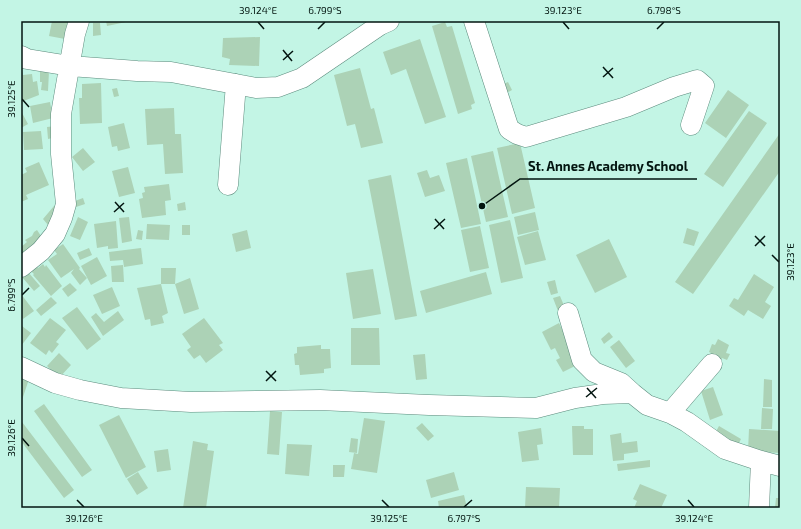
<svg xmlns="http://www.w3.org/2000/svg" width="801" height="529" font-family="'Exo 2',sans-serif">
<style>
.building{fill:#acd2b6}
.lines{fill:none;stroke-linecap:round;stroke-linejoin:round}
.minor-casing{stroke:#5c8b7d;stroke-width:21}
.minor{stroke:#fff;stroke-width:20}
.ticks{fill:none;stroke:#031510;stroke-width:1.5}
.leader{fill:none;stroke:#031510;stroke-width:1.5}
.callout-dot{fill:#031510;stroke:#c3f5e5;stroke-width:1.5}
.callout-label{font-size:13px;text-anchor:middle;font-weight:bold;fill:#031510;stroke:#c3f5e5;stroke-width:3;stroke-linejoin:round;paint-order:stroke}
.neatline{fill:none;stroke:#031510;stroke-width:1.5}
.ticks-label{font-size:10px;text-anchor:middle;fill:#031510}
</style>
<rect width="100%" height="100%" fill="#c3f5e5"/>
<path class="building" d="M52,21h16l-3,18 -16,-3z
M106,21h20v1l-19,4z
M445,22l2,5 5,-1 23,77 -4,2 1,4 -14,5 -26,-88z
M93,23h7l1,12 -8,1z
M260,37l-1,29 -30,-1 1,-6 -8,-2 1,-19z
M420,39l26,78 -21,7 -19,-55 -15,6 -8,-23z
M360,68l11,41 3,-1 9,35 -22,5 -6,-24 -8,2 -13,-51z
M40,70l9,1 -1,20 -7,-1 1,-8h-2z
M21,71h1l1,4 9,-1 1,8 4,-1 2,14 -18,7z
M508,82l4,8 -11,6 -5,-9z
M101,83l1,40 -22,1 -1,-26h3v-14z
M117,88l2,8 -5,1 -2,-8z
M728,90l21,15 -23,33 -21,-15z
M50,102l3,16 -20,5 -3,-17z
M174,108l1,26h6l2,39 -18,1 -2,-30 -16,1 -2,-36z
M21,111l7,13 -7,4z
M749,111l18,12 -44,64 -19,-13z
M124,123l6,25 -12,3 -1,-5 -5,1 -4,-20z
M56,126l1,11 -9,2 -1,-12z
M41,131l2,18 -19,1 -1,-18z
M780,133v38l-87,123 -18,-12z
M520,143l15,65 -23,6 -15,-66z
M83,148l12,14 -12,9 -11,-14z
M493,151l15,66 -22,5 -15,-66z
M467,158l14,66 -20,4 -15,-65z
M39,162l10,23 -23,10 2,4 -7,3v-27l6,-3 -2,-4z
M128,167l7,26 -16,4 -7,-26z
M427,170l3,8 9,-3 6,16 -20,6 -8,-24z
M391,175l26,141 -22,4 -27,-140z
M169,184l2,16 -6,1 1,14 -24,3 -3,-19 4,-1 -1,-5 3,-1 -1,-5z
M83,198l2,6 -9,3 -1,-6z
M185,202l1,8 -8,1 -1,-7z
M54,206l5,4 -11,15 -5,-6z
M535,212l4,18 -21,5 -4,-18z
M78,217l10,5 -8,18 -10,-4z
M129,217l3,24 -10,2 -3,-25z
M510,220l13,58 -22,5 -12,-58z
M116,221l2,27 -10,1v-3l-11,2 -3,-24z
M147,224l23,1 -1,15 -23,-1z
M182,225h8v10h-8z
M480,226l9,42 -19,4 -9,-42z
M687,228l12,4 -5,14 -11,-3z
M37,230l6,9 -22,20v-12l6,-5 -2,-2 7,-4 2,-4z
M138,230l5,1 -1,9 -6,-1z
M247,230l4,18 -15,4 -4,-18z
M538,231l8,29 -21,5 -8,-28z
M609,239l18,38 -32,16 -19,-38z
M63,244l17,24 -1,1 8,9 -7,7 -9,-12 3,-4 -13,9 -13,-18 9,-6 -3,-4z
M89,248l3,7 -12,5 -3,-7z
M141,248l2,16 -19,3 -1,-7 -13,1 -1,-9z
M97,257l10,19 -16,9 -10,-19z
M43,264l2,3 1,-2 16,21 -11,10 -18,-21 1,-1 -3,-3 6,-5 1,2z
M123,265l1,17h-12l-1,-16z
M161,268h15l-1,16 15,-6 9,31 -15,5 -9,-30h-14z
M373,269l8,45 -28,5 -7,-46z
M28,272l12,14 -6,5 -12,-14z
M486,272l6,22 -66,19 -6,-22z
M754,274l20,13 -9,15 6,4 -8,13 -15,-9 -4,6 -15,-10 5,-8 4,2z
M555,280l3,13 -7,2 -4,-13z
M70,283l7,7 -9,7 -6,-8z
M161,284l7,29 -6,3 2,7 -13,3 -1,-7 -5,1 -8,-32z
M112,287l8,19 -18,8 -9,-19z
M21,294l13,17 -11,8 -2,-3z
M560,296l5,12 -7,3 -5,-13z
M51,297l6,6 -16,13 -5,-6z
M77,307l24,32 -14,11 -25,-32z
M118,311l6,9 -21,16 -12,-19 5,-4 8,9z
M50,318l16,12 -10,12 3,2 -7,9 -3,-3 -3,5 -16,-12z
M204,318l19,25 -4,2 4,5 -17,13 -6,-8 -6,4 -7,-9 4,-3 -9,-13z
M559,323l20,41 -16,8 -7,-12 4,-2 -5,-10 -4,2 -9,-18z
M22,326l9,7 -10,13v-19z
M351,328h28l1,37h-29z
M609,332l4,5 -9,7 -3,-5z
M718,339l11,6 -3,8 4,1 -3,6 -5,-2 -2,5 -11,-4 2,-6 -2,-1 3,-8 3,1z
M619,340l16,21 -9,7 -16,-21z
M321,345v4h9l1,19 -7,1v4l-24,2 -1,-10h-4l-1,-11 3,-1v-6z
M59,353l12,12 -12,13 -12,-12z
M425,354l2,25 -11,1 -3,-25z
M21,373l9,3 -9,27z
M764,379l8,1v27h-9z
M713,387l10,28 -13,5 -9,-29z
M44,404l48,66 -10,7 -48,-66z
M762,408l11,1 -1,20h-11z
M270,411l12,1 -3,43 -12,-1z
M119,415l27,52 -20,11 -27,-53z
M364,418l21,3 -8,52 -26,-4 3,-16 4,1z
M22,422l52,68 -10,8 -43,-57v-18z
M422,423l12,13 -6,5 -12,-13z
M572,426h12v3h9v26h-20z
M719,426l22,13 -4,8 -23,-12z
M541,428l2,16 -6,1 2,15 -17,2 -4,-30z
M749,429l31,2v22l-32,-2z
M621,433l1,10 15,-2 1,11 -14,2v6l-11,1 -3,-26z
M351,438l7,1 -1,14 -8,-1z
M193,441l15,3 -1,6 7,1 -8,57h-23z
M287,444l25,1 -3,31 -24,-2z
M168,449l3,21 -14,2 -3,-21z
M650,460v7l-32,4 -1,-7z
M333,465h12l-1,12h-11z
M138,472l10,16 -11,7 -10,-16z
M454,472l5,18 -28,8 -5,-18z
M640,484l27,11 -6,13h-27l3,-7 -4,-2z
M526,487l34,1 -1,20h-34z
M464,495l3,13h-28l-1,-7z
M776,498h4v10h-5z"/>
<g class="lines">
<defs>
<path id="minor" d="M474,21l35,108 8,5 9,3 100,-30 48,-20 23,-7 7,6 -13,39
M21,56l6,3 43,7 67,5 34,1 85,16 22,-1 24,-9 78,-53 9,-4
M228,185l8,-101
M21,267l20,-16 14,-17 7,-16 4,-14 -5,-50v-40l14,-80 4,-13
M568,313l14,47 12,12 27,11 11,10
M21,367l34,16 25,7 41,8 70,4 129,-2 109,5 107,3 39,-10 28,-4 29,-1 15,12 23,8 17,9 38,27 36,12 19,5
M670,413l42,-49
M759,508l2,-47"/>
</defs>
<use href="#minor" class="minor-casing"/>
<use href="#minor" class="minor"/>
</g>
<path class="ticks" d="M258,22l6,7M563,22l6,7M318,29l7,-7M657,29l7,-7M283,50l9,11M283,60l10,-9M603,67l10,11M603,77l10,-9M22,99l7,8M115,202l9,10M114,212l10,-9M435,219l9,10M434,229l11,-10M755,236l10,10M755,246l10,-10M772,255l7,7M22,295l7,-7M266,371l10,10M266,381l10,-10M587,388l9,10M586,397l11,-9M22,438l7,8M77,500l7,7M382,500l7,7M688,500l6,7M464,507l8,-7"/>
<path class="leader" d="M482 206L520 179H697"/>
<circle class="callout-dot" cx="482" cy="206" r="4"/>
<g class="callout-label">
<text x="608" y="171">St. Annes Academy School</text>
</g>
<rect width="801" height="529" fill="none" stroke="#c3f5e5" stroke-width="44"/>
<rect x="22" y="22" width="757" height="485" class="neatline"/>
<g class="ticks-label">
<text x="258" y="14">39.124°E</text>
<text x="325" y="14">6.799°S</text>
<text x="563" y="14">39.123°E</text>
<text x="664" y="14">6.798°S</text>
<text transform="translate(11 99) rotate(-90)" y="4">39.125°E</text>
<text transform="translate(790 262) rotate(-90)" y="4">39.123°E</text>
<text transform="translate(11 295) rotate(-90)" y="4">6.799°S</text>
<text transform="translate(11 438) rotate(-90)" y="4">39.126°E</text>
<text x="84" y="522">39.126°E</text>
<text x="389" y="522">39.125°E</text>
<text x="464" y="522">6.797°S</text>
<text x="694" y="522">39.124°E</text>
</g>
</svg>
